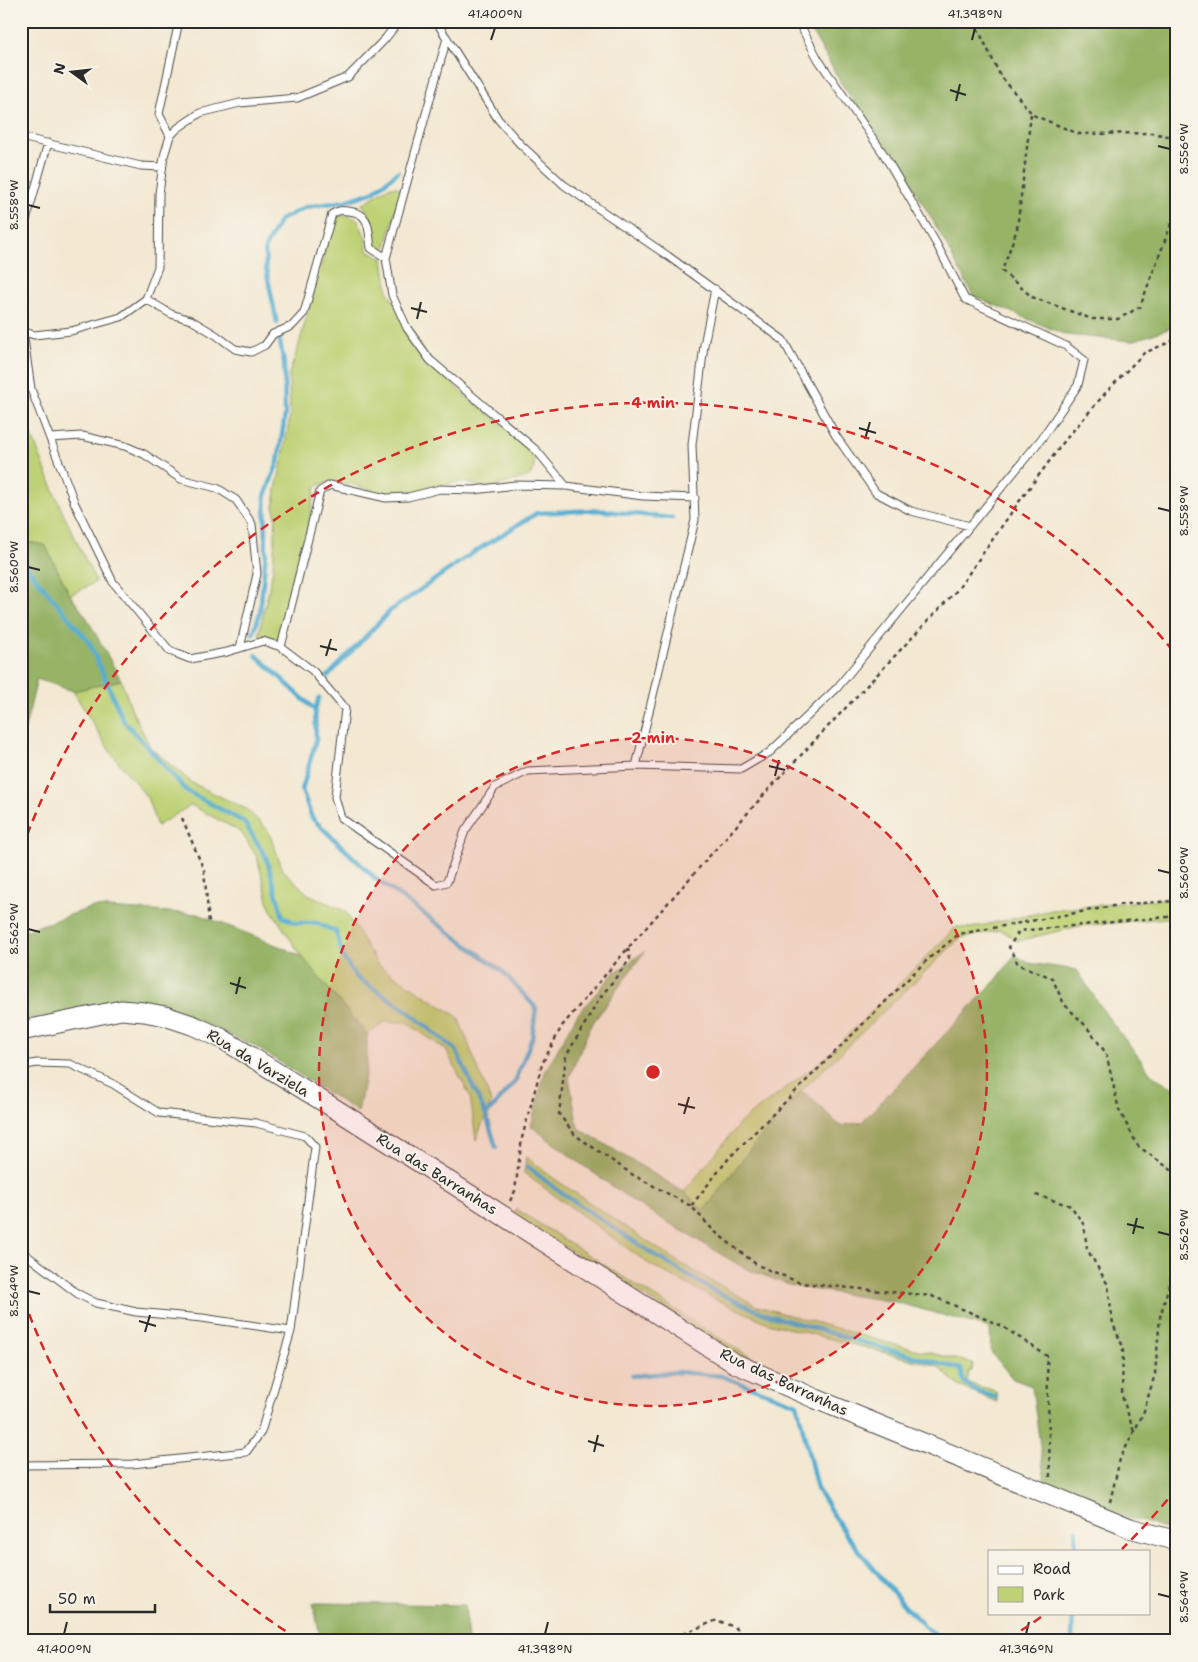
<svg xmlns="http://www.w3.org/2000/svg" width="1198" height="1662" font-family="'Shantell Sans',sans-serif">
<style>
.green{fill:#bed174;stroke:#747e50}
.forest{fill:#96b366;stroke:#606f48}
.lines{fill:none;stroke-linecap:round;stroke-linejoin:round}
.stream{stroke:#54add1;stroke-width:4.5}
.lane-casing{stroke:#494744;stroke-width:9}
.secondary-casing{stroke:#494744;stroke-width:21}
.path{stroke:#494744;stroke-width:2.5;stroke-dasharray:4 4;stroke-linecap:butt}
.lane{stroke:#fff;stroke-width:7}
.secondary{stroke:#fff;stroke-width:19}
.ticks{fill:none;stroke:#2b2b2b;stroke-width:2}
.ring{fill:none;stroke:#d62828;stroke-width:2.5;stroke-dasharray:9 6}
.labels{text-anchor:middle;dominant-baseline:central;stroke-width:4;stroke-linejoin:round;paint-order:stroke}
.street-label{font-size:15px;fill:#2b2b2b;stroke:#f7f3e8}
.centre{fill:#d62828;stroke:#f7f3e8;stroke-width:2.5}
.ring-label{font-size:15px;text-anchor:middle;font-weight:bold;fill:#d62828;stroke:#f7f3e8;stroke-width:4;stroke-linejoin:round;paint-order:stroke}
.neatline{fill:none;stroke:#2b2b2b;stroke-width:2}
.ticks-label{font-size:12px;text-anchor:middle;fill:#2b2b2b}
</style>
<rect width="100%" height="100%" fill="#f7f3e8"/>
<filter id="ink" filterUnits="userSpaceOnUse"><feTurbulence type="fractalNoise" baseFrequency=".02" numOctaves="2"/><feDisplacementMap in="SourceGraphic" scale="10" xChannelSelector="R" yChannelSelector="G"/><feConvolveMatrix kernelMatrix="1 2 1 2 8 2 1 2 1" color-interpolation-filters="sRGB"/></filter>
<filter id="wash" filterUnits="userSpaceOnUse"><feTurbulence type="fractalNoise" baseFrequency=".0096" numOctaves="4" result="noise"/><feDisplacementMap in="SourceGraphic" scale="20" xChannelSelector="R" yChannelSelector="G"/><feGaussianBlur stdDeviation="1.12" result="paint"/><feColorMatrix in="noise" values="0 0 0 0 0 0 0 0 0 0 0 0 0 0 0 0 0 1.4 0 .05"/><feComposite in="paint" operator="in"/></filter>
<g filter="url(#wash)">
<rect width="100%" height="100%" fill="#f3e8d2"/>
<path class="green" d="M389,187h9l3,4 -16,59 -6,-1 -6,-7c1,-14 -2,-27 -11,-38z
M338,216h11l9,4 8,19 1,11 16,8 5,34 41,69 35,34 54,41 16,18v13l-4,9c-15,4 -30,10 -45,11 -9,0 -18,-6 -27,-5 -21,2 -42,14 -64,13 -27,-3 -51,-20 -78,-9l-8,39 -30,114 -19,-5 14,-65 3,-51 -2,-11 2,-18 6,-27 8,-46 -1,-42 9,-26 36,-130z
M21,409l41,102 34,71 -26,13 -25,-50 -24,-4z
M121,680l12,33 18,35 41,35 54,26 22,21 15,40 25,24 37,17 33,54 80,52 33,85 -15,38 -6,-44 -24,-46 -40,-28h-21l-18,13 -65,-78 -32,-49 -13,-51 -16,-25 -50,-27 -34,21 -10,-29 -36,-44 -38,-62z
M1160,899h17v18l-98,9 -61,15 -17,-11 -41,8 -159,153 -49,56 -48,64 -20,-19 57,-70 82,-62 133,-133 15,1 81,-18z
M526,1157l30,23 122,82 79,44 131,37 85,20 -1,8h-3l-2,12 29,8 1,11 -38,-16 -22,-20 -169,-43 -57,-26 -62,-33 -125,-91z
M516,1209l227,144 66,35 -67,-31 -228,-142z"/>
<path class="forest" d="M806,21h371v305l-45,15 -66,-6 -93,-39 -32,-61 -31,-53 -69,-99z
M21,541l24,4 25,50 17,23 34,62 -48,11 -36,-12 -16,66z
M93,907l105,7 88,35 16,8 65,78v31l-9,46 -105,-67 -81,-35 -43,-9 -108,21v-90z
M644,952l-54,75 -21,51 9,50 106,64 20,19 48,-64 49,-56 7,4 32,31 22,-4 135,-143 18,-24 14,8 48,7 30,46 46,60 24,14v398l-9,42 -64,-21 -59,-26 -13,-97 -19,-7 -22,-27 -1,-24 -95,-26 -103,-16 -48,-18 -110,-66 -61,-44 -42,-32 14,-54 32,-57 37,-42z
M313,1603l152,2 3,36h-147z"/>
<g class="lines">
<path class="stream" d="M277,323l-11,-54 -1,-21 15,-28 26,-13 40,-6 27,-9 25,-20
M21,560l68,82 34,78 64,71 57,31 22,35 17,60 13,6h21l19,9 7,25 13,20 50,33 50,40 30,65 10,32
M253,634l7,-22 6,-60 -1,-56 13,-34 7,-47 -1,-52 -5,-26
M256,655l59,55 1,30 -14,50 10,28 64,61 125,91 35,38 -4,30 -17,44 -29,33
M328,676l62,-65 81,-57 66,-41 59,-3 76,8
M315,710l4,-12
M527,1166l30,24 99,66 58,35 51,23 114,33 82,22 3,13 11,8 21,7
M632,1376l47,-4 42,4 76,28 20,85 30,47 60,73 27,26 18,6
M1075,1551l1,-21
M1072,1641l1,-28"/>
</g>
</g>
<g filter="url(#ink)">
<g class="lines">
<defs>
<path id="lane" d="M436,21l62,98 22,25 44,41 104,71 115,84 53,96 40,57 35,18 59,15
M447,38l-61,220 6,37 15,33 23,32 107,91 29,35
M170,136l-11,-22 20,-93
M21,137l120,29 21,1
M21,238l27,-95
M146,299l25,15 20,6 25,15 19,14 16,3 14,-7 8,-11 19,-8 12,-13 28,-99c7,-4 9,-4 16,-3 23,2 20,17 23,37l15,10
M21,331l13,4 37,-4 50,-14 25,-18 12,-32 1,-73 5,-38 6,-20 8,-8 22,-15 40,-10 57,-5 51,-21 37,-38 14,-18
M23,332l8,57 44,115 38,78 57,69 20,8 37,-7 36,-11 18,6 32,24 32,38 -10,88 6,21 95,67 11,-3 18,-51 30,-44 33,-16 108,-5 105,3 29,-17 67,-64 205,-250 36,-53 6,-25 -18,-14 -101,-47 -29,-56 -53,-90 -65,-94 -20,-38
M50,438l32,-2 43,10 19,8 37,25 36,9 19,12 16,24 5,50 -17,74
M281,647l39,-156 10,-6 56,13 22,-1 32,-8 34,1 41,-5 51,1 77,10 52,2
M636,766l59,-246 -3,-75 12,-100 11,-56
M21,1066l16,-3 33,1 43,20 46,29 97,10 49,13 10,11 -24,184 -30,101 -15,20 -114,12 -111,1
M21,1251l57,43 18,9 40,9 66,6 89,13"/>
<path id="secondary" d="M21,1031l100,-21 23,2 21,4 27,9 29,13 124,77 389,248 82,36 290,119 24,10 47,13"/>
</defs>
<use href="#lane" class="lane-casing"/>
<use href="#secondary" class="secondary-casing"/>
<path class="path" d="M974,21l26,54 33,40 46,19 74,-1 24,5
M1031,114l-14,115 -15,42 30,26 60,22h26l22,-12 37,-99
M182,818l22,52 5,53
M1177,916l-158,15 -10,16 9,17 34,14 12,26 22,22 20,27 13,57 19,36 39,28
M628,948l2,11 -30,39 -34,58 -7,58 16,21 58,40 58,31
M1036,1195l35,11 13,19 3,24 21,36 5,39 10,23 -1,49 12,36
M510,1201l5,-10 7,-53 20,-74 20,-38 66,-78 141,-159 189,-200 60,-86 48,-64 42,-49 36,-37 33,-14
M1050,1477l-3,-121 -45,-30 -70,-30 -131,-13 -44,-18 -43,-34 -23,-25 38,-48 199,-199 31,-25 166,-30 52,-3
M1110,1502l10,-43 23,-45 12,-40 5,-57 17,-61
M683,1634l34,-14 19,8 13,13"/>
<use href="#lane" class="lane"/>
<use href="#secondary" class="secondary"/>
</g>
</g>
<path class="ticks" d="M491,40l4,-12M972,40l3,-12M950,90l16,5M956,101l4,-17M1158,146l12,3M28,205l12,3M411,308l16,4M417,319l4,-17M859,428l17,5M865,439l5,-17M1158,508l12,3M28,567l12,3M320,646l17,4M326,656l5,-17M769,766l16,4M775,776l4,-16M1158,870l12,3M28,929l12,3M230,983l16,5M236,994l4,-17M678,1104l17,4M684,1114l5,-17M1127,1224l17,4M1158,1232l12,3M1133,1234l4,-16M28,1291l12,3M139,1321l17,5M145,1332l5,-17M588,1441l16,5M594,1452l4,-17M1158,1594l12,3M64,1634l3,-12M545,1634l3,-12M1026,1634l3,-12"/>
<circle cx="653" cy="1072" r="334" fill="#d62828" fill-opacity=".12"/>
<g class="ring">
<circle cx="653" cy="1072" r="334"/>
<path d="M1177 1488A669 669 0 0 1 1122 1549M1041 1617A669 669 0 0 1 1008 1639M298 1639A669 669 0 0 1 22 1295M22 849A669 669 0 0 1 1177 656"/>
</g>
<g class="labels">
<g class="street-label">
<text transform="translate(258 1063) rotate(31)">Rua da Varziela</text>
<text transform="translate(437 1174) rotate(32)">Rua das Barranhas</text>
<text transform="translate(784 1382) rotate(25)">Rua das Barranhas</text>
</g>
</g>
<circle cx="653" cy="1072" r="8" class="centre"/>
<g class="ring-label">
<text x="653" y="408">4 min</text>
<text x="653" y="743">2 min</text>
</g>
<rect width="1198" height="1662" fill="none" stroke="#f7f3e8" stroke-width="55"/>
<rect x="988" y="1550" width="162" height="65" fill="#f7f3e8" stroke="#a5a39c"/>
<rect x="998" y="1566" width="25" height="8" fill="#ffffff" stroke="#a5a39c"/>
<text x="1033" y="1574" font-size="15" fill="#2b2b2b">Road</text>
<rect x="998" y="1587" width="25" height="15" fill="#bed174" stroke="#a5a39c"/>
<text x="1033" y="1600" font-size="15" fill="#2b2b2b">Park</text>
<g transform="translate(72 72) rotate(285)" stroke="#f7f3e8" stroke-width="4" paint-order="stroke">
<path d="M0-4L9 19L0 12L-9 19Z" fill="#2b2b2b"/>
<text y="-8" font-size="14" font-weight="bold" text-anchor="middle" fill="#2b2b2b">N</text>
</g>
<path d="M50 1604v8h105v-8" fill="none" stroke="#2b2b2b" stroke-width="2.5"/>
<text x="58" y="1604" font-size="15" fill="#2b2b2b" stroke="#f7f3e8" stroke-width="4" paint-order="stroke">50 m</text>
<rect x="28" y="28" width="1142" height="1606" class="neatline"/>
<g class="ticks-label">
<text x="495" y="18">41.400°N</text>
<text x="975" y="18">41.398°N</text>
<text transform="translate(1184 149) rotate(-90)" y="4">8.556°W</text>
<text transform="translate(14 205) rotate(-90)" y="4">8.558°W</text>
<text transform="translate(1184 511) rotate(-90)" y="4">8.558°W</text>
<text transform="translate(14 567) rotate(-90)" y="4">8.560°W</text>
<text transform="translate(1184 873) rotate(-90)" y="4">8.560°W</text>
<text transform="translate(14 929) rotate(-90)" y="4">8.562°W</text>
<text transform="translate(1184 1235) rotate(-90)" y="4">8.562°W</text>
<text transform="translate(14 1291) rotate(-90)" y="4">8.564°W</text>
<text transform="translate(1184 1597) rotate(-90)" y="4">8.564°W</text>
<text x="64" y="1653">41.400°N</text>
<text x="545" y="1653">41.398°N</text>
<text x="1026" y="1653">41.396°N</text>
</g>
</svg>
